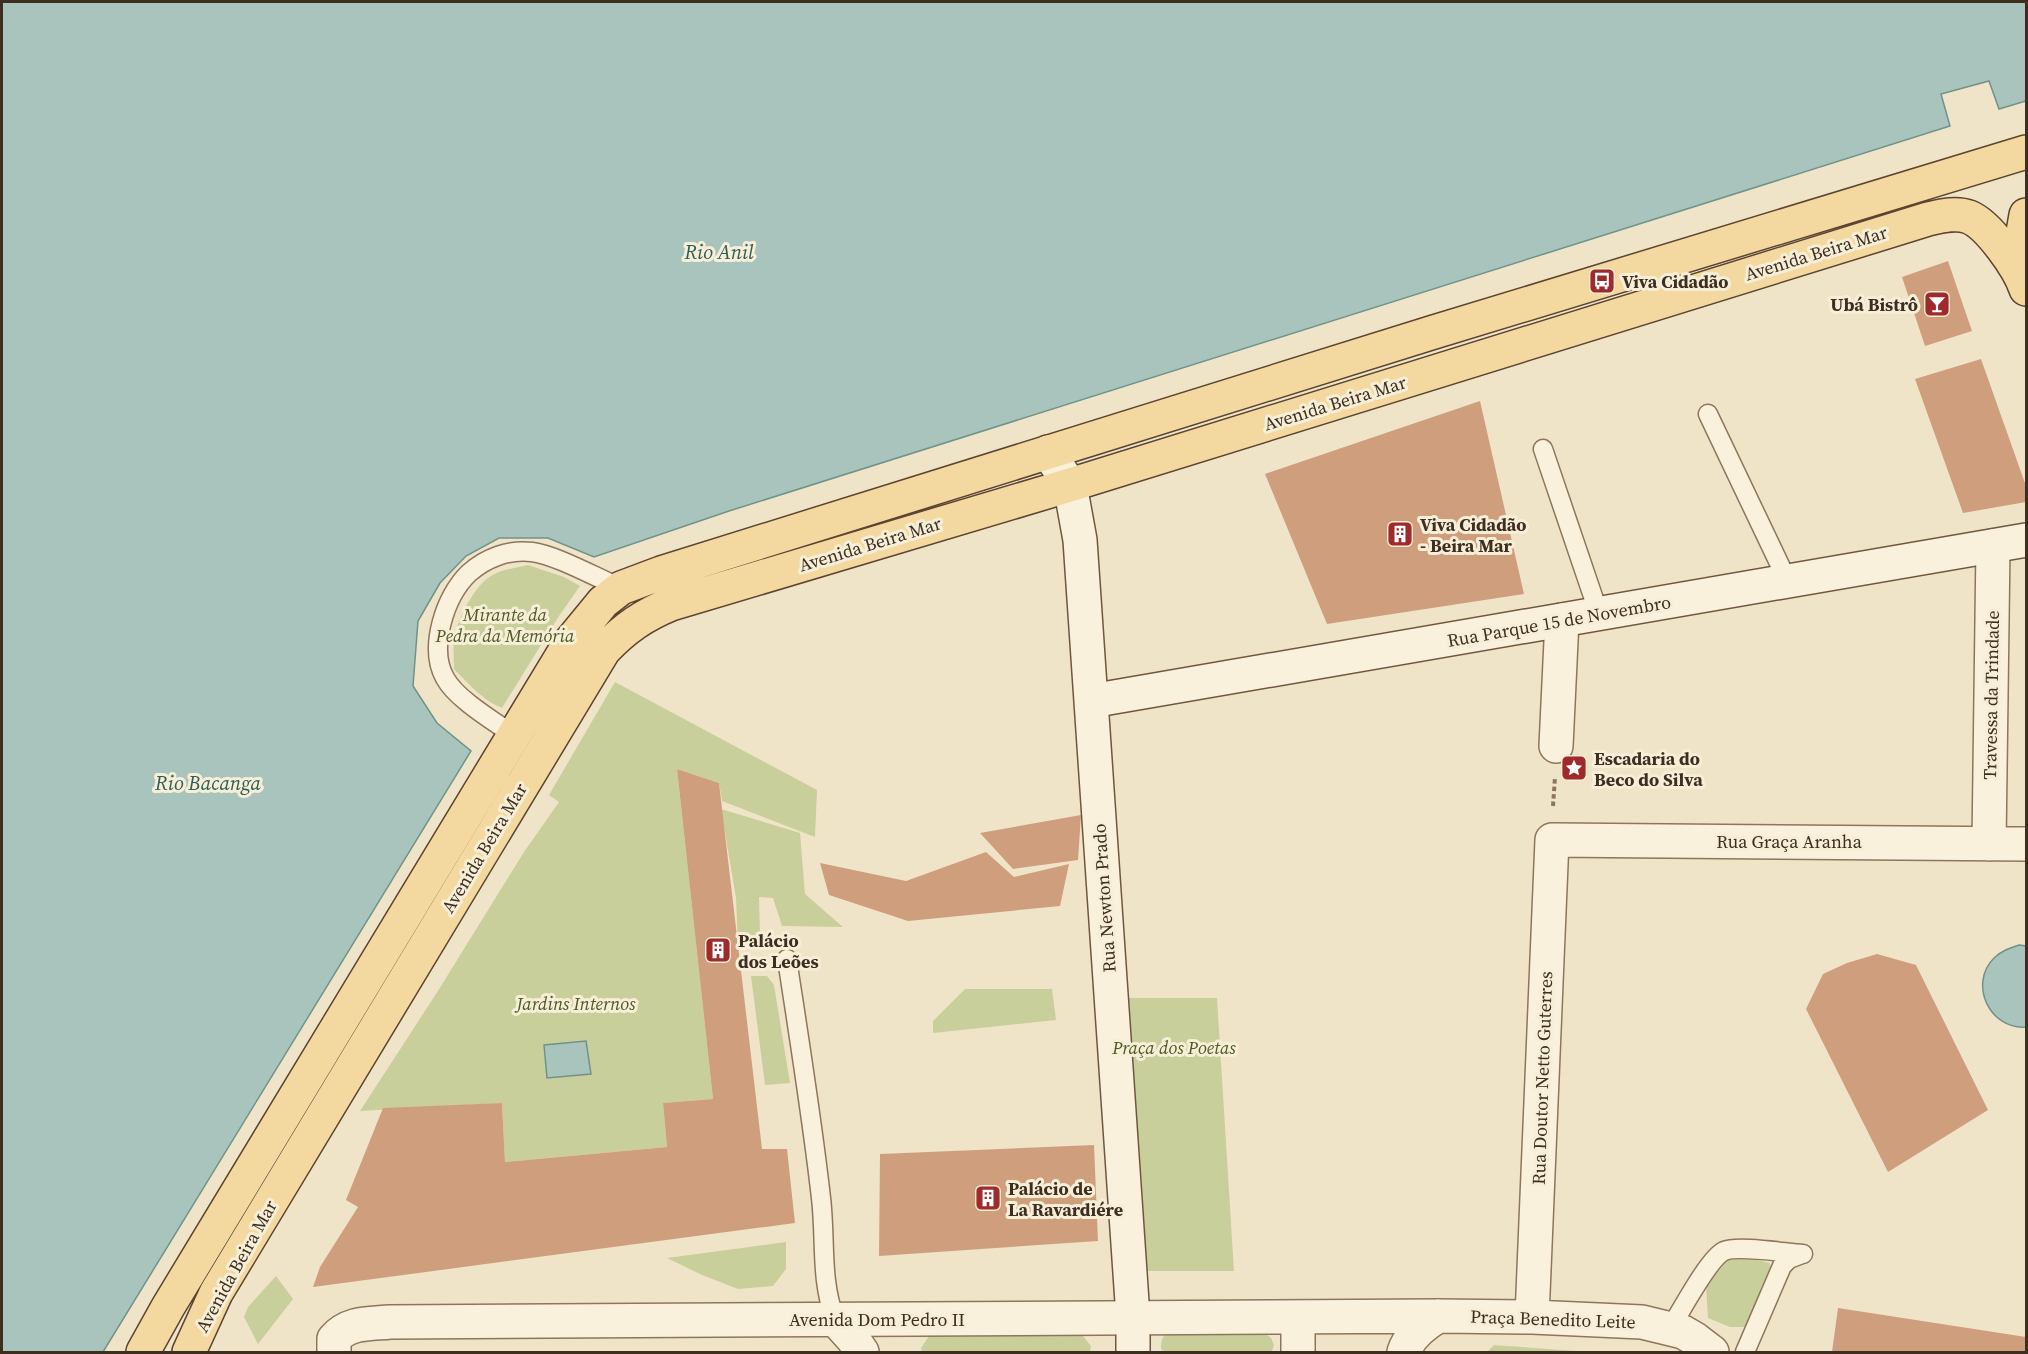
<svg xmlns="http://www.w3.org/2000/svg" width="2028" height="1354" font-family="'Source Serif 4',serif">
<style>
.green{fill:#c9cf9b}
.water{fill:#a9c4bc;stroke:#6f938a;stroke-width:1.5}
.building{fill:#cf9f7d}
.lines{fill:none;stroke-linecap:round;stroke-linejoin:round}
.lane-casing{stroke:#8d765c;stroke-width:21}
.street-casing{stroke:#8d765c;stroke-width:36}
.secondary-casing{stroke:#6f573f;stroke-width:36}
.primary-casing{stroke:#5b4430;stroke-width:36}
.path{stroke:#8d765c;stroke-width:4;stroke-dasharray:4.5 3;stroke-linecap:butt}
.lane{stroke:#faf1dc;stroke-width:18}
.street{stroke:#faf1dc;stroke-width:33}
.secondary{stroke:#faf1dc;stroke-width:33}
.primary{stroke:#f3d9a0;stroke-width:33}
.labels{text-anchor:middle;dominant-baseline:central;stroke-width:6;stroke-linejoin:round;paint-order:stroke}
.street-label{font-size:18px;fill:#3d2e20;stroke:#f7eed8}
.poi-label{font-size:18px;font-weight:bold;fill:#3d2e20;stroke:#f7eed8;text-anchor:start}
.park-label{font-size:18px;font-style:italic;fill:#4d5a26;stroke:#f7eed8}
.water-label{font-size:20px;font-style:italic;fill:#2f5d5a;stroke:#f7eed8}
</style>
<rect width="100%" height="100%" fill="#f0e4c8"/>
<path class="green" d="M528,565l36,12 16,9 -21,30 -57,92c-20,-8 -33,-24 -48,-39 0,-12 -2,-26 2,-38 4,-16 20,-47 35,-55 11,-7 25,-8 37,-11z
M615,682l202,108 -2,47 -93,-36 -3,-18 -42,-14 36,330 -50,4 4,44 -162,15 -3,-59 -142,8 76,-117 88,-142 35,-50 -10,-7z
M721,809l79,24 5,61 38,33 -61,-1 -9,-28 -14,-1 1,36 -22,13 -2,-48z
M751,976h16l7,9 16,98 -25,2z
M965,989h87l4,31 -123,13v-12z
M1122,998h95l17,273h-90z
M786,1242v27l-13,17 -35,3 -36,-14 -35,-17z
M1732,1254l38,9 -2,35 -14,29h-24l-22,-9 -2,-32z
M276,1276l17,23 -35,45 -14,-27 4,-10z
M1170,1332l94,1 7,5 3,7 -2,6 -3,1h-104l-4,-3c0,-9 1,-13 9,-17z
M929,1336h154l8,10 -1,6h-168l-1,-4z
M1494,1345l97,7h-104z"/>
<path class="water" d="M2,2h2024v99l-27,8 -10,-28 -48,13 9,32 -1221,385 -135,46 -46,-19h-49l-33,18 -26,27 -22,38 -5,65 24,37 34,28 -368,601h-101z
M2019,945l7,1v81c-36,3 -58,-43 -32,-69 7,-7 16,-10 25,-13z
M586,1041l5,33 -44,4 -3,-33z"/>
<path class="building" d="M1948,261l24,70 -47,15 -23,-69z
M1981,359l45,127v16l-63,11 -48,-134z
M1480,401l44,193 -197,30 -62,-150z
M677,769l42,14 43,366h25l8,74 -482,64 7,-20 38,-60 -12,-7 37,-92 119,-5 3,59 162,-15 -4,-44 50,-4z
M1081,815l-3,45 -65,9 -33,-36z
M986,852l28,25 55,-13 -9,42 -152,15 -79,-26 -9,-32 86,18z
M1877,954l39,11 72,145 -100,62 -82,-163 17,-35 24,-11z
M1094,1145l4,96 -219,15 1,-102z
M1838,1308l188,29v15h-194z"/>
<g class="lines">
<defs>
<path id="lane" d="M1708,414l80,168
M1543,449l56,165
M515,736c-20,-14 -59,-37 -70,-58 -17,-30 0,-82 24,-105 17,-15 40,-24 63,-21 24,3 65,26 89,36
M787,959c12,79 25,159 34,239 5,42 -1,81 14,121
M1671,1327c10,-16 38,-69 53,-76 14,-6 62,2 79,3
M1745,1352l37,-86 7,-7 13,-5"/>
<path id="street" d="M1556,746l6,-126
M1989,844l4,-298
M1298,1317v35
M1532,1317l20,-477 474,4
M835,1319l18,20 9,13
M334,1352v-13c14,-17 35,-15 56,-17l1048,-6 94,1 110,5 41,10 12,7 17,13
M1404,1352c5,-16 19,-27 34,-36"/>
<path id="secondary" d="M1048,452l22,33 10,55 53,777v35
M1091,701l935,-161"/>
<path id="primary" d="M2023,278l-2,-34 5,-29
M143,1352l25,-45 403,-666 32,-39 18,-14 40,-15 773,-241 592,-180
M189,1352l27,-59 388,-643c21,-22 40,-35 67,-46l399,-119 858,-266c13,-3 28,-7 41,-2 20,8 50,51 57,72"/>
</defs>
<use href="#lane" class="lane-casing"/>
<use href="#street" class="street-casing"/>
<use href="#secondary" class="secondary-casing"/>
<use href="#primary" class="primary-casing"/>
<path class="path" d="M1553,806l2,-29"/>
<use href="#lane" class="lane"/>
<use href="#street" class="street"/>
<use href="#secondary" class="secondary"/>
<use href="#primary" class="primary"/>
</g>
<defs>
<symbol id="bus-square" viewBox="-11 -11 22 22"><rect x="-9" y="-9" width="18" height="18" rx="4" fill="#9e2a2b" stroke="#f7eed8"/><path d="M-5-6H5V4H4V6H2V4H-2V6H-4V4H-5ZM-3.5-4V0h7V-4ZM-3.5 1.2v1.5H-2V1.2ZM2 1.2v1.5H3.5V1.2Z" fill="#fff"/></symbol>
<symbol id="bar-square" viewBox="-11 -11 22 22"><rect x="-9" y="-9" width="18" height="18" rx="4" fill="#9e2a2b" stroke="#f7eed8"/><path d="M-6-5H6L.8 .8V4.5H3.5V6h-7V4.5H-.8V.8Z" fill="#fff"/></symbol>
<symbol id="building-square" viewBox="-11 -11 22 22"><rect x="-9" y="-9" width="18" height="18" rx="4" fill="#9e2a2b" stroke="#f7eed8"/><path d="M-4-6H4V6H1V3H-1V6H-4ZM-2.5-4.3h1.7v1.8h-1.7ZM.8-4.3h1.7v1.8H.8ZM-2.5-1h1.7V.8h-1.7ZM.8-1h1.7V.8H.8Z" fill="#fff"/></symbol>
<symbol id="sight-square" viewBox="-11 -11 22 22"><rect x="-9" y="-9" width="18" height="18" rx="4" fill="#9e2a2b" stroke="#f7eed8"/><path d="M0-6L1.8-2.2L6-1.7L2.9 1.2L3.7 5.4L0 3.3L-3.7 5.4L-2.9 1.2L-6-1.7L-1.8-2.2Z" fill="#fff"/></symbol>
</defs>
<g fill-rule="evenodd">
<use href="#bus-square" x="1587" y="266" width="30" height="30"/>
<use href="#bar-square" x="1922" y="289" width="30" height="30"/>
<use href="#building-square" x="1385" y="519" width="30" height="30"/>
<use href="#sight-square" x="1559" y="753" width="30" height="30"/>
<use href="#building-square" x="703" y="935" width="30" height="30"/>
<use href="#building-square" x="973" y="1183" width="30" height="30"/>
</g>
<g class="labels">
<g class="street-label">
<text transform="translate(1816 253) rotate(-17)">Avenida Beira Mar</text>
<text transform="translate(1335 403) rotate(-17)">Avenida Beira Mar</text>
<text transform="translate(870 544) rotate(-17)">Avenida Beira Mar</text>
<text transform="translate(1559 621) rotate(-10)">Rua Parque 15 de Novembro</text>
<text transform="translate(1991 695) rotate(-89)">Travessa da Trindade</text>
<text x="1789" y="841">Rua Graça Aranha</text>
<text transform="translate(484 848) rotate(-59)">Avenida Beira Mar</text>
<text transform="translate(1104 898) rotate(-94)">Rua Newton Prado</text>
<text transform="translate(1542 1078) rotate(-88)">Rua Doutor Netto Guterres</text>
<text transform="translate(236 1266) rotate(-61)">Avenida Beira Mar</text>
<text x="877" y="1319">Avenida Dom Pedro II</text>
<text transform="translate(1553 1319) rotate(2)">Praça Benedito Leite</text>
</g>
<g class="poi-label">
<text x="1622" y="281">Viva Cidadão</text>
<text x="1918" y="304" text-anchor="end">Ubá Bistrô</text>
<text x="1420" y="524">Viva Cidadão<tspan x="1420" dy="21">- Beira Mar</tspan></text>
<text x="1594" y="758">Escadaria do<tspan x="1594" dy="21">Beco do Silva</tspan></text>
<text x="738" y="940">Palácio<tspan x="738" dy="21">dos Leões</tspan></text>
<text x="1008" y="1188">Palácio de<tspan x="1008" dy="21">La Ravardiére</tspan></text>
</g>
<g class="park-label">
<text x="505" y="614">Mirante da<tspan x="505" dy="21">Pedra da Memória</tspan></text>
<text x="576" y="1003">Jardins Internos</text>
<text x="1174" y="1047">Praça dos Poetas</text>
</g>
<g class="water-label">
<text x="719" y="252">Rio Anil</text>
<text x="208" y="783">Rio Bacanga</text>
</g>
</g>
<rect width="2028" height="1354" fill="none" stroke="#3d2e20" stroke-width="6"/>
</svg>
